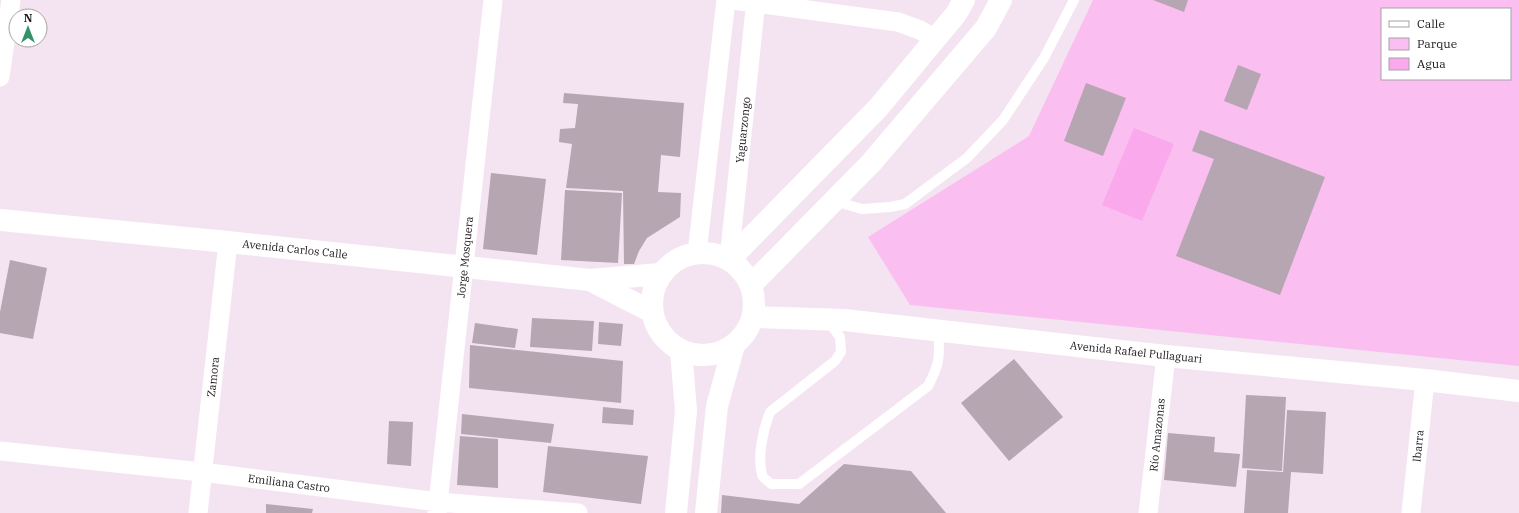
<svg xmlns="http://www.w3.org/2000/svg" width="1519" height="513" font-family="'IBM Plex Serif',serif">
<style>
.green{fill:#fabef0;fill-rule:evenodd}
.water{fill:#fba9ed}
.building{fill:#b5a6b2}
.lines{fill:none;stroke-linecap:round;stroke-linejoin:round}
.service{stroke:#fff;stroke-width:10}
.minor{stroke:#fff;stroke-width:19}
.tertiary{stroke:#fff;stroke-width:22}
.secondary{stroke:#fff;stroke-width:22}
.labels{text-anchor:middle;dominant-baseline:central;stroke-width:4;stroke-linejoin:round;paint-order:stroke}
.street-label{font-size:11px;fill:#1d171c;stroke:#fff}
</style>
<rect width="100%" height="100%" fill="#f4e4f1"/>
<path class="green" d="M1093,0h426v366l-609,-61 -42,-68 161,-101zM1382,9h128v70h-128z"/>
<path class="water" d="M1134,128l40,16 -32,77 -40,-16z"/>
<path class="building" d="M1153,0h35l-4,12z
M1238,65l23,9 -14,36 -23,-9z
M1086,83l40,15 -23,58 -39,-15z
M564,93l120,10 -4,54 -19,-2 -3,37 23,1 -1,24 -33,21 -8,13 -5,13h-10l-1,-73 -57,-3 6,-44 -13,-2 1,-13 15,-1 3,-24 -15,-1z
M1200,130l125,47 -45,118 -104,-39 38,-97 -22,-8z
M491,173l55,6 -9,76 -54,-6z
M565,190l57,3 -4,70 -57,-3z
M10,260l37,8 -14,71 -33,-6v-21z
M532,318l62,3 -2,30 -62,-4z
M599,322l24,2 -2,22 -23,-2z
M475,323l43,6 -3,19 -43,-5z
M470,345l153,16 -2,42 -152,-15z
M1014,359l49,58 -54,44 -48,-58z
M1246,395l40,2 -4,74 -40,-3z
M603,407l31,3 -1,15 -31,-2z
M1287,410l39,2 -3,62 -32,-2 -3,41h-44l3,-43 36,2z
M462,414l92,10 -3,19 -90,-9z
M389,421l24,1 -2,44 -24,-2z
M1168,433l47,4 -1,15 26,2 -4,33 -72,-7z
M460,436l38,3v49l-41,-3z
M548,446l100,10 -7,48 -98,-12z
M844,464l67,7 35,42h-225l1,-18 77,9z
M266,504l47,5 -1,4h-46z"/>
<g class="lines">
<path class="service" d="M834,201l28,8 28,-2 15,-3 62,-46 36,-38 41,-62 30,-58
M828,321l12,16 1,15 -6,9 -65,51c-7,18 -13,44 -8,63 1,3 6,6 9,9h28l129,-98c12,-22 12,-31 10,-55"/>
<path class="minor" d="M733,0l165,22 22,8 16,9
M0,77l11,-77
M697,253l29,-253
M729,260l27,-260
M0,451l202,21 236,30 140,11
M198,513l30,-271
M437,513l56,-513
M1148,513l18,-157
M1411,513l14,-133"/>
<path class="tertiary" d="M0,220l228,22 362,38 70,-6
M590,280l62,32
M753,317l91,3 322,36 259,24 94,11"/>
<path class="secondary" d="M652 304a51 51 0 1 1 102 0a51 51 0 1 1-102 0Z
M729,260l149,-152 78,-94 8,-14
M751,285l120,-122 115,-135 15,-28
M676,513l10,-102 -5,-60
M706,513l11,-107 17,-61"/>
</g>
<g class="labels">
<g class="street-label">
<text transform="translate(743 130) rotate(-84)">Yaguarzongo</text>
<text transform="translate(295 249) rotate(6)">Avenida Carlos Calle</text>
<text transform="translate(465 257) rotate(-84)">Jorge Mosquera</text>
<text transform="translate(1136 352) rotate(6)">Avenida Rafael Pullaguari</text>
<text transform="translate(213 377) rotate(-84)">Zamora</text>
<text transform="translate(1157 435) rotate(-84)">Río Amazonas</text>
<text transform="translate(1418 446) rotate(-84)">Ibarra</text>
<text transform="translate(289 483) rotate(7)">Emiliana Castro</text>
</g>
</g>
<rect x="1381" y="8" width="130" height="72" fill="#ffffff" stroke="#a5a2a4"/>
<rect x="1389" y="21" width="20" height="6" fill="#ffffff" stroke="#a5a2a4"/>
<text x="1417" y="28" font-size="12" fill="#1d171c">Calle</text>
<rect x="1389" y="38" width="20" height="12" fill="#fabef0" stroke="#a5a2a4"/>
<text x="1417" y="48" font-size="12" fill="#1d171c">Parque</text>
<rect x="1389" y="58" width="20" height="12" fill="#fba9ed" stroke="#a5a2a4"/>
<text x="1417" y="68" font-size="12" fill="#1d171c">Agua</text>
<g transform="translate(28 28)"><circle r="19" fill="#ffffff" stroke="#a5a2a4"/>
<path d="M0-3L7 15L0 10L-7 15Z" fill="#369269"/>
<text y="-6" font-size="11" font-weight="bold" text-anchor="middle" fill="#1d171c">N</text>
</g>
</svg>
